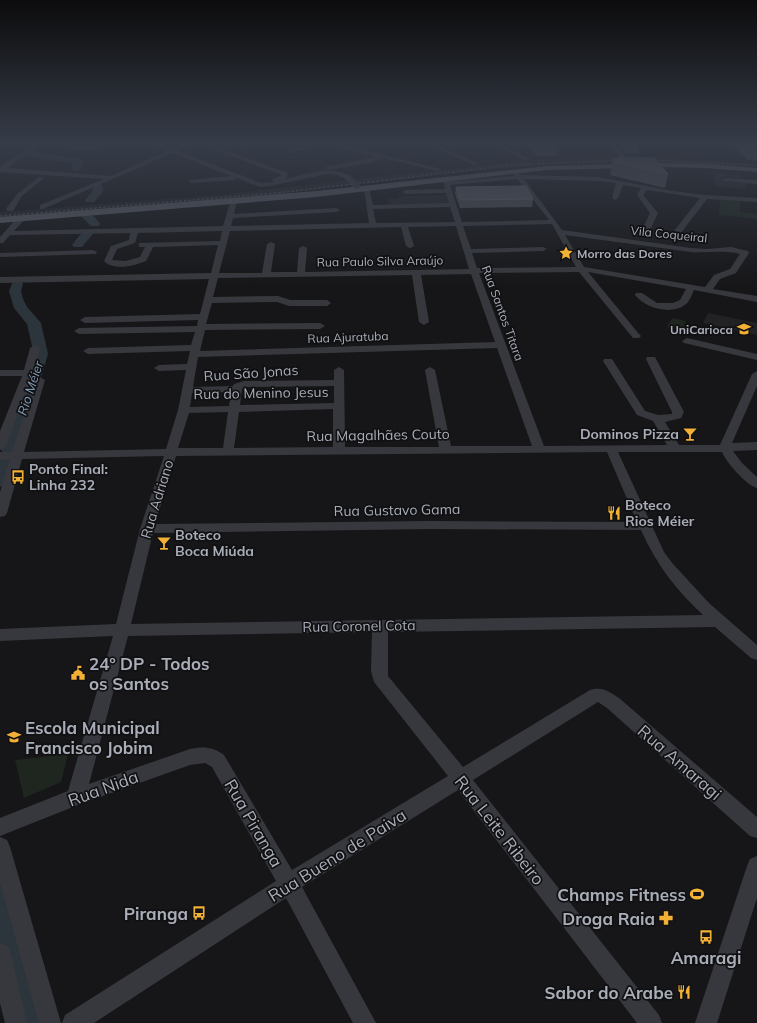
<svg xmlns="http://www.w3.org/2000/svg" width="757" height="1023" font-family="Mulish,sans-serif">
<style>
.built{fill:#222225}
.green{fill:#1e261f}
.lines{fill:none;stroke-linecap:round;stroke-linejoin:round}
.river{fill:#2c353c;fill-rule:evenodd}
.minor{fill:#37383d;fill-rule:evenodd}
.major{fill:#53555c;fill-rule:evenodd}
.rail{stroke:#4a4c52;stroke-width:1.5;stroke-dasharray:2.5 2;stroke-linecap:butt}
.minor-bridge{stroke:#37383d;stroke-width:6}
.wall{fill:#47494d}
.building{fill:#525359;stroke:#5f6168}
.labels{text-anchor:middle;dominant-baseline:central;stroke-width:3.5;stroke-linejoin:round;paint-order:stroke}
.far-street-label{font-size:12px;fill:#a8adb8;stroke:#111113}
.far-poi-label{font-size:12px;font-weight:bold;fill:#a8adb8;stroke:#111113;text-anchor:start}
.far-water-label{font-size:13px;font-style:italic;fill:#7f9bb3;stroke:#111113}
.street-label{font-size:14px;fill:#a8adb8;stroke:#111113}
.poi-label{font-size:14px;font-weight:bold;fill:#a8adb8;stroke:#111113;text-anchor:start}
.near-poi-label{font-size:17px;font-weight:bold;fill:#a8adb8;stroke:#111113;text-anchor:end}
.near-street-label{font-size:17px;fill:#a8adb8;stroke:#111113}
</style>
<rect width="100%" height="100%" fill="#161618"/>
<path class="built" d="M578,158l125,2 54,4v3l-121,-5 -86,3 -73,5 -206,25 -271,23v-6l219,-17 299,-34z
M713,173l28,2 1,3 -17,-2 -1,5 23,2 -2,6 -30,-3z
M448,195l3,10 -62,1 -1,-7h11l-1,-3z
M708,313l49,10v12l-54,-12z"/>
<path class="green" d="M720,199l20,2v11l17,2v5l-38,-4z
M672,318l14,3 -4,10 -15,-4z
M68,754l-7,28 -37,16 -9,-38z"/>
<g class="lines">
<path class="river" d="M28,149l13,4 40,6 2,2 -2,8 -5,3 -3,-1 -2,-2 2,-6 -33,-4 -15,-5 -1,-2 1,-2z
M96,182l3,1 4,4 -1,6 -8,9h-8l-1,-2 7,-8 1,-4 -2,-3z
M86,213c6,1 11,6 14,11l-1,2h-8l-10,-10z
M87,231l4,1 2,2 -11,13h-8l-2,-2c4,-5 9,-13 15,-14z
M17,280l4,1 2,3 -2,7 2,8 4,8 14,16 7,31 -29,96 -3,4 -6,1 -6,-1 -3,-4 33,-96 -7,-30 -13,-16 -5,-17 4,-10z
M6,456l6,1 3,4 -9,24 -6,2v-30z
M0,880l11,4 4,11 35,128h-34l-16,-67z"/>
<path class="minor" d="M34,143h7l-33,25 103,8 56,-25 -19,-8h9l15,6 15,-6h8l-17,8 83,32 13,-1 -2,-2 1,-1 9,-4 -70,-26v-2h4l72,26 -1,5 -4,2c19,-5 50,-17 67,-3l-3,2 -10,-4 -10,-1 -57,12 -10,1 -23,-9 -3,2 -42,3 -3,-2 1,-1 41,-4 -58,-23 -130,56h-3v-4l64,-26 -104,-7v-5z
M102,143h10c-9,5 -35,11 -44,5l3,-2h20z
M230,143h30l-15,5z
M312,143h10l-33,11 -3,-2z
M322,143h12l107,26 -3,2 -54,-13 -14,5 -42,7 -2,-1v-2l51,-10z
M426,143h8l45,21 -5,1z
M492,143h8l29,16 -5,1z
M610,143h6l9,13 -1,1h-4z
M515,170l6,5 77,2 75,14 32,4 52,3v4l-50,-3 -30,39h-3l-4,-2 30,-38 -53,-8 -4,5 15,18 -7,15 -4,2 -4,-2 7,-15 -13,-18 4,-7 -18,-3 -5,13 -3,2 -3,-2 4,-15 -18,-2 -74,-2 38,51 129,18 16,1 24,-2 17,4 1,2 -13,20 -16,6 -7,10 44,7v6l-63,-12c-2,4 -4,11 -8,14 -14,12 -41,4 -51,-9l1,-2h6l15,10h16l7,-3 6,-11 -98,-17 51,62 2,2 -2,2h-6l-54,-66 -100,1 65,173 123,-1 -14,-24 -16,-6 -34,-54 1,-2h8l33,52 13,4 14,-1v-2l-26,-53 1,-2h8l29,55 -3,6 -16,4 14,23h41l32,-71 5,-3v15l-25,57 25,-1v8l-24,1 9,12 15,14v11c-11,-3 -31,-26 -35,-36h-104l46,100 9,12 36,39 48,42v15l-6,-2 -36,-31 -327,5v44l75,91 127,-77c12,-4 20,2 29,8l138,119v21l-7,-2 -143,-128 -9,-6 -125,78 186,235 3,8h-25l-179,-233 -156,97 74,136h-23l-67,-125 -192,125h-32l3,-8 211,-134 -64,-114 -7,-4 -15,2 -112,40 -78,31v-18l68,-27 45,-155 -113,5v-12l116,-5 24,-95 24,-73 -142,3 -15,54 -2,3 -5,1v-25l10,-33 -10,1v-8h12l23,-72 5,-3 5,3 -21,72 142,-3 12,-39 8,-40 -27,1 -5,-3 5,-3 28,-1 3,-13 -102,3 -5,-3 5,-3 103,-3 4,-13 -116,2 -5,-3 5,-3 118,-2 1,-6 -113,3 -5,-3 5,-3 115,-3 9,-35 -209,4v-6l211,-4 7,-28 -65,2 -7,14c-12,5 -32,10 -42,0l7,-15 18,-6 1,-7 -120,2 -7,8h-3v-6l18,-20h3l4,2 -11,12 209,-5 8,-26 3,-2 3,2 -3,14 102,-6 4,2 -4,2 -103,6 -2,8 138,-3 -5,-35 5,1 4,16 76,-2 -3,-10 -41,1 -3,-2 3,-2 40,-1 -1,-7 70,-6 -2,-4zM517,179l32,41 -87,2 -12,-37zM450,207l5,15 -79,1 -3,-14zM552,224l24,43 -99,1 -5,-15 71,-2 4,-2 -4,-2 -72,2 -8,-23zM456,226l13,43 -164,3 2,-24 -4,-2 -4,2 -2,24h-26l4,-28 -4,-2 -4,2 -5,29h-43l11,-42 171,-4 5,19 4,2 4,-2 -6,-19zM222,231l-2,10 -81,2v4h6l-5,10 -14,4 -14,-1 5,-11 18,-6 3,-10zM565,235l126,17c16,1 34,-2 49,2l-10,15 -16,6 -9,12 -121,-20zM471,274l24,68 -295,9 5,-21 115,-1 5,-3 -5,-3 -114,1 6,-21 65,-1 12,4h38l4,-3 -4,-3h-37l-12,-4 -65,1 5,-19 194,-3 7,47 5,3 5,-3 -8,-47zM497,348l35,98h-81l-16,-76 -5,-3 -5,3 14,77h-94l-1,-77 -5,-3 -5,3v10l-90,1 -10,3 -1,2 -40,1 5,-30zM334,386v17l-94,2 2,-16 3,-2zM231,392l-2,14 -39,1 2,-14zM333,409v38l-99,1 5,-36zM228,412l-5,36h-45l11,-35zM607,452l30,70 -207,-1 -275,3 21,-68zM430,529l211,1c15,34 35,60 62,85l-572,9 22,-91zM372,632l-1,39 3,11 74,94 -156,94 -68,-115c-10,-8 -21,-9 -34,-6l-101,35 39,-148z
M39,177l5,1 -22,18 -9,15h-6l-1,-2 11,-15z
M726,178l31,2v4l-33,-3 -1,-1z
M93,250l4,2 -1,2 -96,3v-4z
M687,338l70,16v6l-73,-17 -2,-2z
M35,345l5,3 -7,25 -27,73 -2,2 -4,2v-19l22,-55h-22v-6h24l6,-22z
M0,837l7,3 3,7 51,176h-22l-39,-140z
M757,856v42l-40,125h-22l52,-157 3,-7z
M0,943l8,3 3,8 16,69h-22l-5,-20z"/>
<path class="major" d="M661,163l45,1 51,4v4l-51,-4 -45,-1 -114,3 -231,27 -316,26v-6l316,-26 231,-25z"/>
<path class="rail" d="M617,158h34
M645,160l112,5
M0,216l277,-23 236,-28 110,-5"/>
<path class="minor-bridge" d="M347,177l10,9"/>
</g>
<path class="wall" d="M522,143h36l-2,13h-18z
M619,143h18l2,3 -1,7h-12z
M734,144l23,1v15h-10l-14,-14z
M613,158l55,16 -3,14 -55,-13z
M456,187l77,12 -1,8 -72,1 -5,-14z"/>
<path class="building" d="M625,143h12l2,3h-12z
M734,144l23,1v13l-9,-1z
M613,158h41l14,16 -55,-13z
M526,186l7,13 -72,1 -5,-13z"/>
<linearGradient id="sky" x2="0" y2="1"><stop stop-color="#0c0c0d"/><stop offset="0.5" stop-color="#363c48"/><stop offset="1" stop-color="#363c48" stop-opacity="0"/></linearGradient>
<rect width="757" height="286" fill="url(#sky)"/>
<defs>
<symbol id="sight-bare" viewBox="-9 -9 18 18"><path d="M0-6L1.8-2.2L6-1.7L2.9 1.2L3.7 5.4L0 3.3L-3.7 5.4L-2.9 1.2L-6-1.7L-1.8-2.2Z" fill="#f2b134" stroke="#111113" stroke-width="2.5" paint-order="stroke"/></symbol>
<symbol id="university-bare" viewBox="-9 -9 18 18"><path d="M0-5L7-2L0 1L-7-2ZM-4 1L0 2.5L4 1V4Q0 6-4 4Z" fill="#f2b134" stroke="#111113" stroke-width="2.5" paint-order="stroke"/></symbol>
<symbol id="bar-bare" viewBox="-9 -9 18 18"><path d="M-6-5H6L.8 .8V4.5H3.5V6h-7V4.5H-.8V.8Z" fill="#f2b134" stroke="#111113" stroke-width="2.5" paint-order="stroke"/></symbol>
<symbol id="bus-bare" viewBox="-9 -9 18 18"><path d="M-5-6H5V4H4V6H2V4H-2V6H-4V4H-5ZM-3.5-4V0h7V-4ZM-3.5 1.2v1.5H-2V1.2ZM2 1.2v1.5H3.5V1.2Z" fill="#f2b134" stroke="#111113" stroke-width="2.5" paint-order="stroke"/></symbol>
<symbol id="restaurant-bare" viewBox="-9 -9 18 18"><path d="M-5-6h1v4h1v-4h1v4h1v-4h1v5L-1.5 .5V6h-2V.5L-5-1ZM5-6V6H3V1.5H1.5Q1.5-4 5-6Z" fill="#f2b134" stroke="#111113" stroke-width="2.5" paint-order="stroke"/></symbol>
<symbol id="civic-bare" viewBox="-9 -9 18 18"><path d="M-.6-6.5H3V-4.5H.6V-3L4-1V1h2V6H-6V1h2V-1L-.6-3ZM-1.2 2.5V6h2.4V2.5Z" fill="#f2b134" stroke="#111113" stroke-width="2.5" paint-order="stroke"/></symbol>
<symbol id="school-bare" viewBox="-9 -9 18 18"><path d="M0-5L7-2L0 1L-7-2ZM-4 1L0 2.5L4 1V4Q0 6-4 4Z" fill="#f2b134" stroke="#111113" stroke-width="2.5" paint-order="stroke"/></symbol>
<symbol id="stadium-bare" viewBox="-9 -9 18 18"><path d="M0-5a6.5 5 0 1 0 0 10a6.5 5 0 1 0 0-10ZM-3.5-1.8h7v3.6h-7Z" fill="#f2b134" stroke="#111113" stroke-width="2.5" paint-order="stroke"/></symbol>
<symbol id="pharmacy-bare" viewBox="-9 -9 18 18"><path d="M-2-6h4v4h4v4h-4v4h-4v-4h-4v-4h4Z" fill="#f2b134" stroke="#111113" stroke-width="2.5" paint-order="stroke"/></symbol>
</defs>
<g fill-rule="evenodd">
<use href="#sight-bare" x="556" y="243" width="20" height="20"/>
<use href="#university-bare" x="734" y="319" width="20" height="20"/>
<use href="#bar-bare" x="680" y="424" width="20" height="20"/>
<use href="#bus-bare" x="8" y="467" width="20" height="20"/>
<use href="#restaurant-bare" x="604" y="503" width="20" height="20"/>
<use href="#bar-bare" x="154" y="533" width="20" height="20"/>
<use href="#civic-bare" x="68" y="663" width="20" height="20"/>
<use href="#school-bare" x="4" y="727" width="20" height="20"/>
<use href="#stadium-bare" x="687" y="884" width="20" height="20"/>
<use href="#bus-bare" x="189" y="903" width="20" height="20"/>
<use href="#pharmacy-bare" x="656" y="908" width="20" height="20"/>
<use href="#bus-bare" x="696" y="927" width="20" height="20"/>
<use href="#restaurant-bare" x="674" y="982" width="20" height="20"/>
</g>
<g class="labels">
<g class="far-street-label">
<text transform="translate(669 234) rotate(6)">Vila Coqueiral</text>
<text transform="translate(380 261) rotate(-1)">Rua Paulo Silva Araújo</text>
<text transform="translate(503 313) rotate(70)">Rua Santos Titara</text>
<text transform="translate(348 337) rotate(-2)">Rua Ajuratuba</text>
</g>
<g class="far-poi-label">
<text x="577" y="253">Morro das Dores</text>
<text x="733" y="329" text-anchor="end">UniCarioca</text>
</g>
<g class="far-water-label">
<text transform="translate(30 388) rotate(-72)">Rio Méier</text>
</g>
<g class="street-label">
<text transform="translate(251 373) rotate(-4)">Rua São Jonas</text>
<text transform="translate(261 393) rotate(-1)">Rua do Menino Jesus</text>
<text transform="translate(378 435) rotate(-1)">Rua Magalhães Couto</text>
<text transform="translate(157 499) rotate(-73)">Rua Adriano</text>
<text transform="translate(397 510) rotate(-1)">Rua Gustavo Gama</text>
<text transform="translate(359 626) rotate(-1)">Rua Coronel Cota</text>
</g>
<g class="poi-label">
<text x="679" y="434" text-anchor="end">Dominos Pizza</text>
<text x="29" y="469">Ponto Final:<tspan x="29" dy="16">Linha 232</tspan></text>
<text x="625" y="505">Boteco<tspan x="625" dy="16">Rios Méier</tspan></text>
<text x="175" y="535">Boteco<tspan x="175" dy="16">Boca Miúda</tspan></text>
</g>
<g class="near-poi-label">
<text x="89" y="663" text-anchor="start">24º DP - Todos<tspan x="89" dy="20">os Santos</tspan></text>
<text x="25" y="727" text-anchor="start">Escola Municipal<tspan x="25" dy="20">Francisco Jobim</tspan></text>
<text x="686" y="894">Champs Fitness</text>
<text x="188" y="913">Piranga</text>
<text x="655" y="918">Droga Raia</text>
<text x="706" y="957" text-anchor="middle">Amaragi</text>
<text x="673" y="992">Sabor do Arabe</text>
</g>
<g class="near-street-label">
<text transform="translate(680 762) rotate(41)">Rua Amaragi</text>
<text transform="translate(103 788) rotate(-20)">Rua Nida</text>
<text transform="translate(254 823) rotate(60)">Rua Piranga</text>
<text transform="translate(500 830) rotate(52)">Rua Leite Ribeiro</text>
<text transform="translate(337 855) rotate(-32)">Rua Bueno de Paiva</text>
</g>
</g>
</svg>
